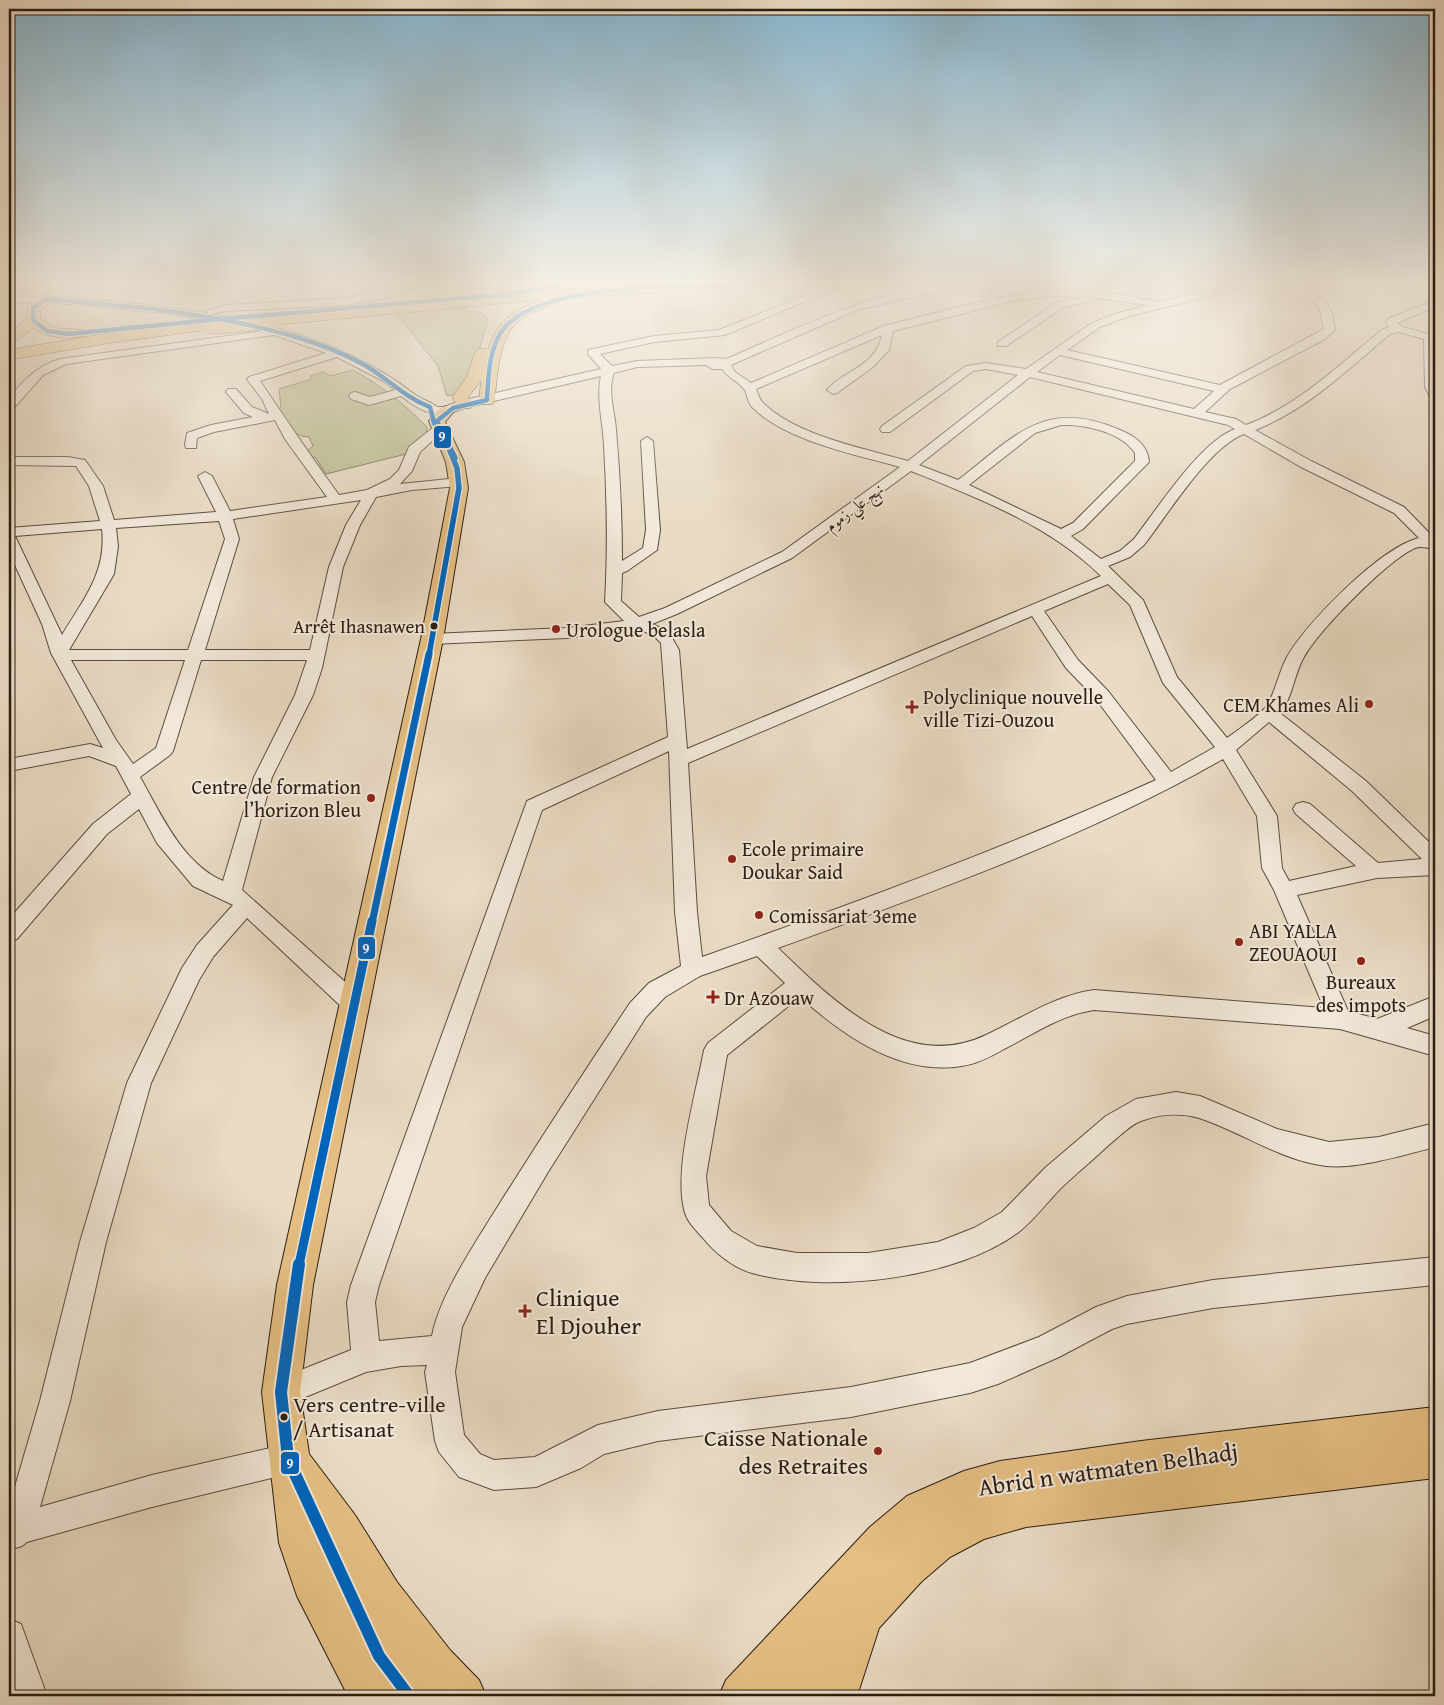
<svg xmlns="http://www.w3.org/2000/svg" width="1444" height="1705" font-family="'Gentium Book Plus',Amiri,serif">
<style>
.green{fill:#bbbe91;stroke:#746e52}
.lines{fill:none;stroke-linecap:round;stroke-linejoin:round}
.minor-casing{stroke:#5b4c3e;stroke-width:2}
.major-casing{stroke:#2c1d12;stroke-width:2}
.highway-casing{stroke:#2c1d12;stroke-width:1}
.minor{fill:#f1e8d9;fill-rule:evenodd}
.major{fill:#e4be82;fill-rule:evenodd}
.highway{fill:#e4be82;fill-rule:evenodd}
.highway-bridge-casing{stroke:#2c1d12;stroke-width:17;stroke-linecap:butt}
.highway-bridge{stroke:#e4be82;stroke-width:16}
.bus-1-far4-casing{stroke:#f1e8d9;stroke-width:6}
.bus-1-far3-casing{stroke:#f1e8d9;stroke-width:8}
.bus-1-far2-casing{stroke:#f1e8d9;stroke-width:11}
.bus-1-far1-casing{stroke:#f1e8d9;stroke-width:12}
.bus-1-casing{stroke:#f1e8d9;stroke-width:16}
.bus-1-far4{stroke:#0065bd;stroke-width:4.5}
.bus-1-far3{stroke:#0065bd;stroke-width:5.5}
.bus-1-far2{stroke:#0065bd;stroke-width:7}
.bus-1-far1{stroke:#0065bd;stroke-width:9}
.bus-1{stroke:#0065bd;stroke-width:12}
.bus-dot{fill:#2c1d12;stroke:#f1e8d9;stroke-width:2}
.poi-dot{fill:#8f2418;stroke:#f1e8d9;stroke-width:2}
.labels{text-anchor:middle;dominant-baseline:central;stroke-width:4;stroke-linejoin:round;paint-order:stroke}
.far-street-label{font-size:16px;fill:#2c1d12;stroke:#f1e8d9}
.bus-label{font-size:19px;fill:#2c1d12;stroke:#f1e8d9;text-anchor:end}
.poi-label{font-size:20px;fill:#2c1d12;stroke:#f1e8d9;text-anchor:start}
.near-bus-label{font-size:22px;fill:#2c1d12;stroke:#f1e8d9;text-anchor:start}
.near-poi-label{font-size:24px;fill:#2c1d12;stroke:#f1e8d9;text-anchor:start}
.near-street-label{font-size:24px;fill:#2c1d12;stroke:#f1e8d9}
.line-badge{stroke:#f1e8d9;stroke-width:2}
.badge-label{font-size:14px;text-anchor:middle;font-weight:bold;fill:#fff}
</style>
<rect width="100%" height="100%" fill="#e9dbc4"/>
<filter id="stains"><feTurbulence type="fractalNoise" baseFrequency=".004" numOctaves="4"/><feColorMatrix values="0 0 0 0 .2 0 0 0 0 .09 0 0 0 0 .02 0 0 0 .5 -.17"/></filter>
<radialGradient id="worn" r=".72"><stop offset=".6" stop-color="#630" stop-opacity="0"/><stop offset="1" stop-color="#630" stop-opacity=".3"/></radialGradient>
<path class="green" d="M800,287l11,6 -30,7 -11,-6z
M454,307l29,7 5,6 -14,48 -18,26 -9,2 -9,-30 -43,-54z
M353,370c29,16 51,34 74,57l-1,10 -20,17 -80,20 -11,-17 -8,2 -3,-6 9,-7 -4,-9c-18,-1 -23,-13 -30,-28l2,-2 -2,-18 33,-10 -2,-3 13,-4 7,4z"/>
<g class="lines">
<defs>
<path id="minor" d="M408,285h14l-24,10 -51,10 -120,6 -17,3 -5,-3 22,-6 120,-7z
M831,285l11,1 -117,49 -71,7 -54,12 12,12 25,-5 78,-3 11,1c75,-32 168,-80 252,-74l-5,3 -34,3 -82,19 -126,55 4,7 16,11 133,-57 103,-26 -6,-5 5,-3 12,6 38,-7 40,-1 40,4 44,8 71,-17h16l-1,2 -120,30 -26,10 -33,23 153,35 104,-56 -5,-22 -12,-10v-12h10v11c14,7 16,20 18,34l-10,9 -95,50 -25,23 31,7 10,6c53,-20 94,-61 137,-96l7,-2 -4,-4 2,-4 47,-19v7l-38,16 6,4 29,8 3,5v60l-4,-1 -6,-12 -1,-48 -25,-7 -9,2c-42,35 -83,76 -135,96l56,31 93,46 31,32v10c-8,-1 -15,-4 -22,0 -27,13 -94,81 -109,108 -10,17 -11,40 -24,56l86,68 69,67v27l-58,3 -80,17 51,116 29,8 58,-23v20l-28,12 28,8v20l-95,-27 -246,-19c-34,5 -60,24 -90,39 -12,7 -27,15 -42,17 -62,10 -118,-30 -162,-69l-73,58 -21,121 3,29 22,26 26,15 40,7h71l70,-11 36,-14 28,-16 43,-44 61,-52 30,-17 40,-7 24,4 77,33 52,13 50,-5 56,-14v24c-31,8 -77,22 -109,19 -47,-6 -84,-34 -127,-48 -18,-5 -38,-4 -55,2 -12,3 -23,15 -33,23 -16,15 -33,29 -49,44 -14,14 -26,31 -42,44 -62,48 -193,63 -268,42 -18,-5 -37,-20 -49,-35 -7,-8 -17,-17 -19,-29 -10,-41 12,-116 20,-159l4,-7 77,-60 -28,-27 -57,20 -35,21 -19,20 -98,155 -63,106 -23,49 -7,45 9,63 16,19 14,6 41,-3 63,-32 60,-14 193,-24 119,-24 69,-26 57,-30 31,-11 86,-16 222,-23v28l-222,23 -86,16 -15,5 -53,28 -61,27 -28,9 -119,24 -193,24 -54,13 -23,14 -45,19 -42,3 -35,-13 -20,-25 -4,-11 -10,-69 2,-7 -26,1 -35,6 -85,35 -10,-5 -5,-10 5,-10 80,-32 -4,-48 4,-17 176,-484 141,-64 -7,-94 -8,-8 -18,-7 -68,10 -135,6 -6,-1 -2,-4 2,-4 6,-1 135,-6 57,-7 -19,-19c3,-53 2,-105 -1,-157 -1,-23 -8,-47 -3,-69l-137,32c-27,11 -40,6 -63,-12l-32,9 -18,-6 -2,-3 2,-3 4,-1 15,5 25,-7 -10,-8 -48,-25 -77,24c26,38 51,76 79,114l28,-5 23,-11 9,-9 10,-23 26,-21 4,-1 6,4 -25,23 -8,19 -12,13 59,-6 7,4 -7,4 -47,4 -36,7 -16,28 -17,42 -21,101 -9,27 -41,82 -30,113 120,107 3,7 -3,7 -8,3 -8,-3 -99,-93 -34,39 -14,23 -48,103 -45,159 -36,159 -30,106 112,-32 136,-31 11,4 4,11 -4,11 -11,4 -136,33 -125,35 -5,4 -13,4v-43l31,-106 40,-159 47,-159 55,-115 15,-23 36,-40 -40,-19 -36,-43 -18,-34 -32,25 -90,105 -8,3v-23l84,-95 38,-30 -15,-28 -27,-10 -80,15v-12l81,-15 13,4 -52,-95 -9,-29 -33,-72v-24l91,-7 -11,-35 -13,-20 -67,-1v-8h59l17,3 18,26 11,34 102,-8 -18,-36 7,-4 7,4 18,35 97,-14 -42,-58 -10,-19 -61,12 -17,6 -1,10h-10l-1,-3 2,-12 24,-8 42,-8 -9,-4 -18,-21 2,-3h8l16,18 17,7 -7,-15 -15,-20 2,-2 77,-24 -52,-18 -208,29 -23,11 -30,34 -4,1v-12c15,-18 28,-32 51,-39l203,-28 -97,-18 -119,-11 -38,1v-6c37,-2 73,2 109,5 103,10 214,27 296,92 7,5 19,9 23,13h7l16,-6 141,-32 -13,-15v-4l66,-14 65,-6zM1056,296l26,1 -28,7 -56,38v4h8l56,-38 27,-7v-4l59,8 -30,8 -26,10 -66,46 -40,-6 -20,3 -84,60 -2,3 2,3h8l83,-61 13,-2 32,6 -110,86c-45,-13 -111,-25 -145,-58 -3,-3 -5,-9 -7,-14l126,-54c-6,32 -37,34 -55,55l6,4 4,-1 36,-26 16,-17 4,-19 123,-31zM1060,355l154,36 -20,18 -157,-37zM706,365l6,4h10c6,9 16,12 22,20 4,5 3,13 8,18 34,34 102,47 148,60l-118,85 -117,56 -26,9 -18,-16 1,-28 5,-2 30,-21 3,-20 -7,-89 -6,-4 -6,4 5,89 -3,18 -21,13c0,-43 -2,-87 -6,-131 -1,-18 -9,-39 -2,-57l23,-6zM1030,377l198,48 7,4c-35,13 -77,79 -101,110l-14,12 -19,8 -30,-23 12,-7 66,-67c-1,-17 -14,-26 -29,-32 -76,-33 -106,7 -162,50l-39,-15zM1061,425c24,-1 60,7 74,28v8l-62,62 -12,6 -92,-44 66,-52zM1244,434l57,33 93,46 25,25c-38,9 -113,85 -132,119 -8,15 -11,32 -19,47 -6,10 -30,26 -41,34l-50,-61 -34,-77 -35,-34 22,-9 14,-12c24,-31 65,-98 100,-111zM911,471c67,27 138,54 190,105l-414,173 -8,-99 -11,-19 -16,-7 25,-10 115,-56zM361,500l-15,25 -17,42 -19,83h-105l34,-111 -6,-20zM219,521l6,18 -37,111h-119l45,-76 4,-28 -2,-18zM102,529c5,43 -19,71 -40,106l-47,-99zM1108,584l22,21 33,78 52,64 -44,25 -63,-81 -30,-31 -34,-49zM1032,616l34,52 30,31 60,81c-148,67 -301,123 -454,177l-5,-45 -9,-149zM71,660h114l-29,88 -23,16 -17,-24zM201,660h106l-12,35 -41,82 -31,104c-41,-18 -62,-67 -83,-104l30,-22 3,-4zM1269,722l83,69 70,68 -44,4 -68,-59 -7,-2 -7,2 -3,5 3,5 60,52 -67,15 -7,-13 -5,-52 -41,-66zM669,751l6,161 6,54 -32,17 -19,20c-46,69 -91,138 -135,208 -21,34 -56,86 -63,125l-53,5 -4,-39 4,-17 163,-475zM1223,759l34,57 5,52 12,22 50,118 -230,-18c-41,6 -71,28 -108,45 -81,39 -154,-35 -208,-87 151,-55 305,-109 445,-189z
M9,1619l12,5 26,72h-34l-4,-11z"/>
<path id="major" d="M446,406l8,5 -9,11 19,40 4,26 -25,151 -130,646 -13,107 9,62 46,61 42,67 53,68 29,30 7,16h-138l-51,-100 -18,-53 -17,-151 15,-107 144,-646 29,-151 -4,-26 -17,-41 11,-13z
M1435,1407v71l-409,49 -42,12 -34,18 -29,25 -42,46 -22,68h-138l7,-16 144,-153 37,-31 57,-25 36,-10 141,-20z"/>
<path id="highway" d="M652,285h87l-7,4 -176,9 2,3 -2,3c-15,5 -34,11 -44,24 -12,14 -16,53 -17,72l-2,4h-12l-2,-4 2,-19 -13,16 5,7 -2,4h-12l-7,-11 14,-19 9,-26 3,-3h10c9,-28 25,-39 52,-49l-265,25 -7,-4 7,-4 294,-28z
M47,295l7,4 -14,11v9l16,9 28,2 2,3 -2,3c-16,4 -36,2 -50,-8l-20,14 -5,1v-11l17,-13 2,-14z
M209,322l7,4 -2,3 -105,14 -100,17v-10l100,-17z"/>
</defs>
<use href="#minor" class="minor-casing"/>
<use href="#major" class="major-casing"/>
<use href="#highway" class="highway-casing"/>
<use href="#minor" class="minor"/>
<use href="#major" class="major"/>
<use href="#highway" class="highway"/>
<defs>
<path id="highway-bridge" d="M209,326l66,-5"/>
</defs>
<use href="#highway-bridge" class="highway-bridge-casing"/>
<use href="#highway-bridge" class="highway-bridge"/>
<defs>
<path id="bus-1-far4" d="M47,299l108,10 66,10 -153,15 -21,-3 -14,-11v-12z
M221,319c48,10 98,21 142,45 23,13 41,33 67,43l4,16 15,24
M221,319l290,-25 49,-9
M450,447l-13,-26 16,-13 34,-8c1,-22 2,-55 18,-73 40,-44 170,-40 227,-42"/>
<path id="bus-1-far3" d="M449,446l6,12
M429,655l30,-167 -2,-20 -9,-22"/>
<path id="bus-1-far2" d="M372,923l57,-269"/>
<path id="bus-1-far1" d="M299,1265l73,-344"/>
<path id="bus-1" d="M299,1264l-18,128 7,67 91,197 30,40"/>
</defs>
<use href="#bus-1-far4" class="bus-1-far4-casing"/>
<use href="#bus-1-far3" class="bus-1-far3-casing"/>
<use href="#bus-1-far2" class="bus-1-far2-casing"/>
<use href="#bus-1-far1" class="bus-1-far1-casing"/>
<use href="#bus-1" class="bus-1-casing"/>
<use href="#bus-1-far4" class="bus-1-far4"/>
<use href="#bus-1-far3" class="bus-1-far3"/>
<use href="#bus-1-far2" class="bus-1-far2"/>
<use href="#bus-1-far1" class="bus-1-far1"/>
<use href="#bus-1" class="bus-1"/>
</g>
<linearGradient id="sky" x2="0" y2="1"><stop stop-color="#88b7d1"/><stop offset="0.54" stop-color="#f5efe4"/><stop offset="1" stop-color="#f5efe4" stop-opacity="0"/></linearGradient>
<rect width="1444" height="523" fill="url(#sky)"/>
<g class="bus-dot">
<circle cx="434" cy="626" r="4.5"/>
<circle cx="284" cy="1417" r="4.5"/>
</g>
<g class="poi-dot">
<circle cx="556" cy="629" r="5"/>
<circle cx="1369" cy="704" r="5"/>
<path d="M909.5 699.5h5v5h5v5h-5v5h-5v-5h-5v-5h5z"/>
<circle cx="371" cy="798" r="5"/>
<circle cx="732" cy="859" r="5"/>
<circle cx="759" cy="915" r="5"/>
<circle cx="1239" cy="942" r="5"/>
<circle cx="1361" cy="961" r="5"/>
<path d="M710.5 989.5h5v5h5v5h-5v5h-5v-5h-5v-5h5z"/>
<path d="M522.5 1303.5h5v5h5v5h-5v5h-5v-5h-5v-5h5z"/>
<circle cx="878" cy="1451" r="5"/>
</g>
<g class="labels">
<g class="far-street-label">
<text transform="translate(854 507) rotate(-37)">نهج علي زموم</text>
</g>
<g class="bus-label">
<text x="425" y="626">Arrêt Ihasnawen</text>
</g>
<g class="poi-label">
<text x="566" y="629">Urologue belasla</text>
<text x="923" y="696">Polyclinique nouvelle<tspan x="923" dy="23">ville Tizi-Ouzou</tspan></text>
<text x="1359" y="704" text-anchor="end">CEM Khames Ali</text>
<text x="361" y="786" text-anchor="end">Centre de formation<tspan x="361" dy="23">l’horizon Bleu</tspan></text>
<text x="742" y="848">Ecole primaire<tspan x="742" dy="23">Doukar Said</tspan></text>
<text x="769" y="915">Comissariat 3eme</text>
<text x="1249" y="930">ABI YALLA<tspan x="1249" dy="23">ZEOUAOUI</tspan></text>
<text x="1361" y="981" text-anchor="middle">Bureaux<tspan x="1361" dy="23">des impots</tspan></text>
<text x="724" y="997">Dr Azouaw</text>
</g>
<g class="near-bus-label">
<text x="293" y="1404">Vers centre-ville<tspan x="293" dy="25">/ Artisanat</tspan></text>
</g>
<g class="near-poi-label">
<text x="536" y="1297">Clinique<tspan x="536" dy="28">El Djouher</tspan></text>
<text x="868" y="1437" text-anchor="end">Caisse Nationale<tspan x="868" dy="28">des Retraites</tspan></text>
</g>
<g class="near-street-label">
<text transform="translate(1108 1469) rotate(-8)">Abrid n watmaten Belhadj</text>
</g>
</g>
<g class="line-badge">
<rect x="433" y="425" width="19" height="24" rx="5" fill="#0065bd"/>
<rect x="357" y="936" width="19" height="24" rx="5" fill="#0065bd"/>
<rect x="280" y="1451" width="20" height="24" rx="5" fill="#0065bd"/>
</g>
<g class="badge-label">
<text x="442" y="441">9</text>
<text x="366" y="953">9</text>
<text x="290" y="1468">9</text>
</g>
<rect width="1444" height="1705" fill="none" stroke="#e9dbc4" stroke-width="30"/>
<rect x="10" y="10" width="1424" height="1685" fill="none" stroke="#2c1d12" stroke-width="2.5"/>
<rect x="15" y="15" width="1414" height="1675" fill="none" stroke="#2c1d12"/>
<rect width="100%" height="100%" filter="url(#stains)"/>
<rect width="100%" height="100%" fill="url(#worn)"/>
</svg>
